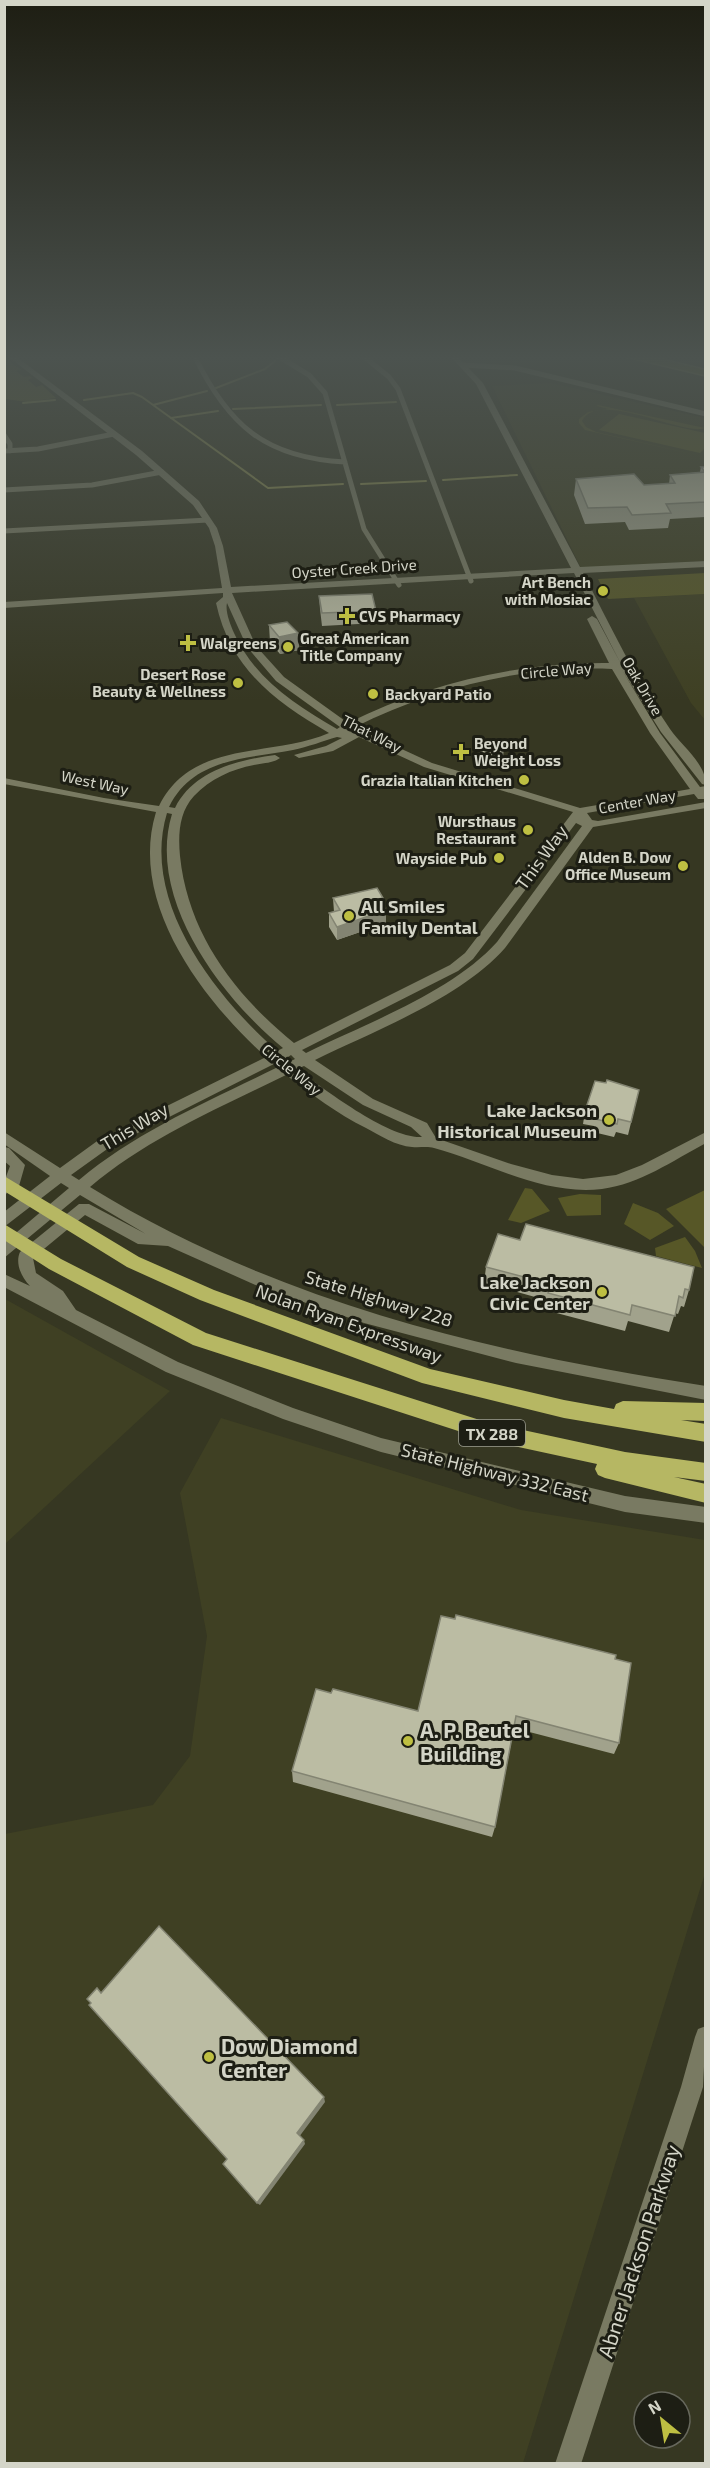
<svg xmlns="http://www.w3.org/2000/svg" width="710" height="2468" font-family="'Exo 2',sans-serif">
<style>
.built{fill:#3f4023}
.green{fill:#575727}
.water{fill:#686818;stroke:#88894d;stroke-width:1.5}
.lines{fill:none;stroke-linecap:round;stroke-linejoin:round}
.stream{stroke:#88894d;stroke-width:2}
.street{stroke:#797a62;stroke-width:5}
.secondary{fill:#797a62;fill-rule:evenodd}
.highway{fill:#b6b763;fill-rule:evenodd}
.wall{fill:#a1a28c}
.shaded-wall{fill:#838472}
.building{fill:#bbbca3;stroke:#838472;stroke-width:1.5}
.poi-dot{fill:#bebf42;stroke:#1d1e14;stroke-width:2}
.labels{text-anchor:middle;dominant-baseline:central;stroke-width:6;stroke-linejoin:round;paint-order:stroke}
.far-street-label{font-size:15px;fill:#d4d5c8;stroke:#1d1e14}
.far-poi-label{font-size:15px;font-weight:bold;fill:#d4d5c8;stroke:#1d1e14;text-anchor:end}
.shield{fill:#1d1e14;stroke:#9d9e92;stroke-width:1.5}
.shield-label{font-size:16px;font-weight:bold;fill:#d4d5c8}
.street-label{font-size:18px;fill:#d4d5c8;stroke:#1d1e14}
.poi-label{font-size:18px;font-weight:bold;fill:#d4d5c8;stroke:#1d1e14;text-anchor:end}
.near-poi-label{font-size:21px;font-weight:bold;fill:#d4d5c8;stroke:#1d1e14;text-anchor:start}
.near-street-label{font-size:21px;fill:#d4d5c8;stroke:#1d1e14}
</style>
<rect width="100%" height="100%" fill="#363722"/>
<path class="built" d="M551,383l154,35v143l-124,7 -89,-182z
M705,594h1l-1,126 -14,-17 -57,-105z
M5,1299l165,92 -165,153z
M221,1418l300,92 184,30v333l-182,590 -518,1v-630l148,-29 37,-49 17,-120 -27,-143z"/>
<path class="green" d="M4,357l17,13 -5,1 8,6 6,-1 2,2 -4,2 8,7 6,-2 14,13 -29,4 -22,-3z
M598,405l107,23c-21,9 -107,-39 -123,-7l4,6 10,5 109,25 -120,-27 -6,-7v-4l9,-7 20,-3 -11,-3z
M619,414l86,19v15l-5,5 -101,-23z
M705,573v21l-97,5 -10,-20z
M525,1188l7,1 18,22 -29,12 -13,-3z
M705,1190l1,56 -2,1 -38,-38z
M580,1194l21,1v20l-34,1 -9,-18z
M633,1203l25,10 16,13 -24,14 -26,-16z
M685,1237l10,14 7,17 -46,-12 -1,-8z"/>
<path class="water" d="M616,355h30l59,14v7z"/>
<g class="lines">
<path class="stream" d="M216,388l49,-19 10,-8
M84,400l49,-7 9,4 126,91 75,-4
M23,403l32,-3
M153,405l54,-14
M337,405l59,-3
M233,409l88,-4
M171,418l47,-7
M443,480l74,-5
M361,484l65,-3"/>
<path class="street" d="M194,355c34,70 71,103 151,107
M276,355l33,20 16,18 39,136 35,56
M362,355l27,22 9,12 73,192
M463,365l52,3 191,46
M4,435l6,9v7
M4,451l34,-2 76,-15
M4,490l88,-5 70,-13
M4,531l204,-11"/>
<path class="secondary" d="M6,355h8l128,96 57,50 18,27 6,18 8,41 340,-19 -95,-184 -27,-29h7l27,28 97,184 126,-6v6l-123,6c27,52 53,107 87,156 12,17 36,35 36,56l-4,-1 -41,-52 -39,-62 38,63 40,54 6,-1v13h-8l-4,-5 -107,19 5,7 6,1 108,-19v6l-113,19 -88,121c-44,50 -129,82 -190,112l58,39 54,24 9,15 75,26 41,11 31,4 33,-4 26,-10 64,-33v11c-34,18 -66,41 -104,46 -59,7 -113,-26 -168,-41 -7,-2 -15,0 -22,-1 -16,-1 -33,-12 -46,-19 -29,-14 -54,-34 -80,-53 -67,33 -138,63 -196,112 186,115 401,166 616,199v14l-190,-37 -152,-40 -104,-36 -92,-41 -30,-2 -53,-29 -52,43 3,15 27,18 13,19 102,52 115,46 88,30 244,58 81,11v16l-81,-11 -244,-60 -98,-33 -117,-47 -162,-85v-13l26,12c-9,-9 -15,-23 -10,-34l59,-48h10l57,30 -66,-39 -76,63v-15l65,-55 -8,-5 -57,44v-15l46,-36 -46,-32v-12l56,36 40,-29 166,-82c-63,-57 -138,-154 -110,-245l-152,-28v-6l100,20 55,8c33,-67 112,-48 170,-73 -55,-32 -99,-65 -113,-130l7,-6v-4l-219,15v-6l218,-14 -7,-42 -6,-18 -16,-23 -57,-50zM574,573l47,91 -24,-45 -5,-3 -5,3 22,44c-90,-1 -181,20 -261,60l-64,-46 -28,-31 -24,-53zM227,603l20,44 29,34 64,46 -3,2c-42,-24 -83,-51 -103,-96 -4,-9 -9,-22 -7,-30zM612,669l38,64 40,56 -110,19 -148,-45 -65,-30 6,-5 -1,-2 -17,1c78,-39 169,-62 257,-58zM337,737l5,1 -16,8 -32,9 5,3 34,-7 26,-14 65,30 149,45 -108,141 -15,12 -156,78c-59,-48 -106,-109 -114,-187 -2,-21 -1,-44 14,-60 16,-17 38,-27 60,-31 9,-2 20,-2 26,-7l-5,-3c-38,5 -82,16 -100,53l-6,-1c24,-49 77,-48 124,-57 15,-3 30,-9 44,-13zM167,813l5,1c-26,85 50,184 111,234l-6,3c-61,-54 -137,-149 -110,-238zM576,823l6,3 -85,116c-45,50 -130,81 -191,111l-4,-3 156,-79 15,-12zM291,1055l4,4 -6,3 -4,-3zM274,1064l4,3c-69,34 -141,64 -199,113l-8,-5 39,-28zM304,1066l59,39 48,22 11,10c-33,2 -98,-48 -125,-68z
M4,1147l5,1 16,17 -6,21 -15,9v-13l6,-16 -6,-5z
M706,2026l-3,61 -122,377h-26l126,-377 14,-50 3,-8z"/>
<path class="highway" d="M4,1176l135,81 75,33 216,79 134,31 50,9 2,-5 7,-3 83,2v18l-25,-1 25,4v18l-142,-24 -142,-35 -222,-83 -73,-33 -123,-76z
M4,1224l57,35 145,74 280,89 139,30 81,11v18l-32,-4 32,7v19l-101,-25 -7,-3 -3,-6 2,-5 -111,-24 -293,-95 -144,-76 -45,-29z"/>
</g>
<path class="wall" d="M701,467h4v50l-35,2 -2,9 -39,2 -4,-8 -40,2 -11,-29 2,-16 68,6 25,-1 1,-9 30,-3z
M319,596l57,15v12l-54,3 -2,-17z
M269,625l29,8 1,17 -19,4 -10,-12z
M480,753l23,4 -9,9 -15,-4z
M333,898h50v7l3,5v13l-49,17 -8,-13v-14l5,-1z
M639,1090l-11,45 -12,-3 -2,5 -21,-5 1,-6 -11,-2 2,-13z
M486,1267l203,23 -5,17 -3,-1 -3,8 -3,-1 -6,19 -41,-11 -3,10 -80,-21 1,-10 -62,-17z
M615,1659l4,84 -5,11 -100,-26 -19,99 -3,10 -199,-55 -1,-11 39,-78 87,18z"/>
<path class="shaded-wall" d="M298,633l1,17 -19,4 -1,-17z
M504,749l-1,8 -9,9 1,-8z
M383,898v13l3,-1v13l-49,17v-13l41,-28z
M324,2097l1,5 -26,35 -2,-4z
M304,2140l1,4 -45,61 -3,-2z"/>
<path class="building" d="M701,467h4v35l-39,2 5,9 -39,2 -5,-8 -39,1 -12,-29 58,-5 10,11 31,-2 -5,-8 35,-3z
M372,594l4,17 -54,2 -3,-17z
M287,622l11,11 -19,4 -10,-12z
M488,744l16,5 -9,9 -15,-5z
M377,888l6,10 -5,1 8,11 -49,17 -8,-14 11,-3 -7,-12z
M607,1080l32,10 -8,32 -13,-3 -1,5 -22,-5 2,-6 -12,-2 10,-30 11,2z
M526,1224l168,43 -5,23 -4,-1 -2,9 -4,-2 -4,20 -43,-11 -2,10 -82,-22 3,-9 -65,-17 12,-33 22,6z
M456,1615l160,40 -1,4 16,4 -12,80 -103,-27 -21,111 -203,-56 24,-82 15,4 2,-4 85,22 23,-95 14,3z
M159,1926l165,171 -27,36 7,7 -47,63 -34,-39 4,-5 -138,-154 2,-2 -4,-4 10,-11 4,5z"/>
<linearGradient id="sky" x2="0" y2="1"><stop stop-color="#1e1e13"/><stop offset="0.51" stop-color="#4c534f"/><stop offset="1" stop-color="#4c534f" stop-opacity="0"/></linearGradient>
<rect width="710" height="701" fill="url(#sky)"/>
<g class="poi-dot">
<circle cx="603" cy="591" r="6"/>
<path d="M344 607h6v6h6v6h-6v6h-6v-6h-6v-6h6z"/>
<path d="M185 634h6v6h6v6h-6v6h-6v-6h-6v-6h6z"/>
<circle cx="288" cy="647" r="6"/>
<circle cx="238" cy="683" r="6"/>
<circle cx="373" cy="694" r="6"/>
<path d="M458 743h6v6h6v6h-6v6h-6v-6h-6v-6h6z"/>
<circle cx="524" cy="780" r="6"/>
<circle cx="528" cy="830" r="6"/>
<circle cx="499" cy="858" r="6"/>
<circle cx="683" cy="866" r="6"/>
<circle cx="349" cy="916" r="6"/>
<circle cx="609" cy="1120" r="6"/>
<circle cx="602" cy="1292" r="6"/>
<circle cx="408" cy="1741" r="6"/>
<circle cx="209" cy="2057" r="6"/>
</g>
<g class="labels">
<g class="far-street-label">
<text transform="translate(354 568) rotate(-4)">Oyster Creek Drive</text>
<text transform="translate(556 670) rotate(-5)">Circle Way</text>
<text transform="translate(643 686) rotate(60)">Oak Drive</text>
<text transform="translate(372 733) rotate(27)">That Way</text>
<text transform="translate(95 782) rotate(12)">West Way</text>
<text transform="translate(637 801) rotate(-10)">Center Way</text>
<text transform="translate(292 1069) rotate(39)">Circle Way</text>
</g>
<g class="far-poi-label">
<text x="591" y="582">Art Bench<tspan x="591" dy="17">with Mosiac</tspan></text>
<text x="359" y="616" text-anchor="start">CVS Pharmacy</text>
<text x="300" y="638" text-anchor="start">Great American<tspan x="300" dy="17">Title Company</tspan></text>
<text x="200" y="643" text-anchor="start">Walgreens</text>
<text x="226" y="674">Desert Rose<tspan x="226" dy="17">Beauty &amp; Wellness</tspan></text>
<text x="385" y="694" text-anchor="start">Backyard Patio</text>
<text x="474" y="743" text-anchor="start">Beyond<tspan x="474" dy="17">Weight Loss</tspan></text>
<text x="512" y="780">Grazia Italian Kitchen</text>
<text x="516" y="821">Wursthaus<tspan x="516" dy="17">Restaurant</tspan></text>
<text x="671" y="857">Alden B. Dow<tspan x="671" dy="17">Office Museum</tspan></text>
<text x="487" y="858">Wayside Pub</text>
</g>
<rect class="shield" x="459" y="1420" width="66" height="26" rx="4.5"/>
<g class="shield-label">
<text x="492" y="1433">TX 288</text>
</g>
<g class="street-label">
<text transform="translate(541 857) rotate(-54)">This Way</text>
<text transform="translate(134 1126) rotate(-31)">This Way</text>
<text transform="translate(379 1298) rotate(17)">State Highway 228</text>
<text transform="translate(349 1323) rotate(20)">Nolan Ryan Expressway</text>
<text transform="translate(495 1472) rotate(14)">State Highway 332 East</text>
</g>
<g class="poi-label">
<text x="361" y="906" text-anchor="start">All Smiles<tspan x="361" dy="21">Family Dental</tspan></text>
<text x="597" y="1110">Lake Jackson<tspan x="597" dy="21">Historical Museum</tspan></text>
<text x="590" y="1282">Lake Jackson<tspan x="590" dy="21">Civic Center</tspan></text>
</g>
<g class="near-poi-label">
<text x="420" y="1729">A. P. Beutel<tspan x="420" dy="24">Building</tspan></text>
<text x="221" y="2045">Dow Diamond<tspan x="221" dy="24">Center</tspan></text>
</g>
<g class="near-street-label">
<text transform="translate(638 2251) rotate(-72)">Abner Jackson Parkway</text>
</g>
</g>
<rect width="710" height="2468" fill="none" stroke="#d4d5c8" stroke-width="12"/>
<g transform="translate(662 2420) rotate(330)"><circle r="28" fill="#1d1e14" stroke="#66675c" stroke-width="1.5"/>
<path d="M0-4.5L10 22L0 15L-10 22Z" fill="#bebf42"/>
<text y="-9" font-size="16" font-weight="bold" text-anchor="middle" fill="#d4d5c8">N</text>
</g>
</svg>
